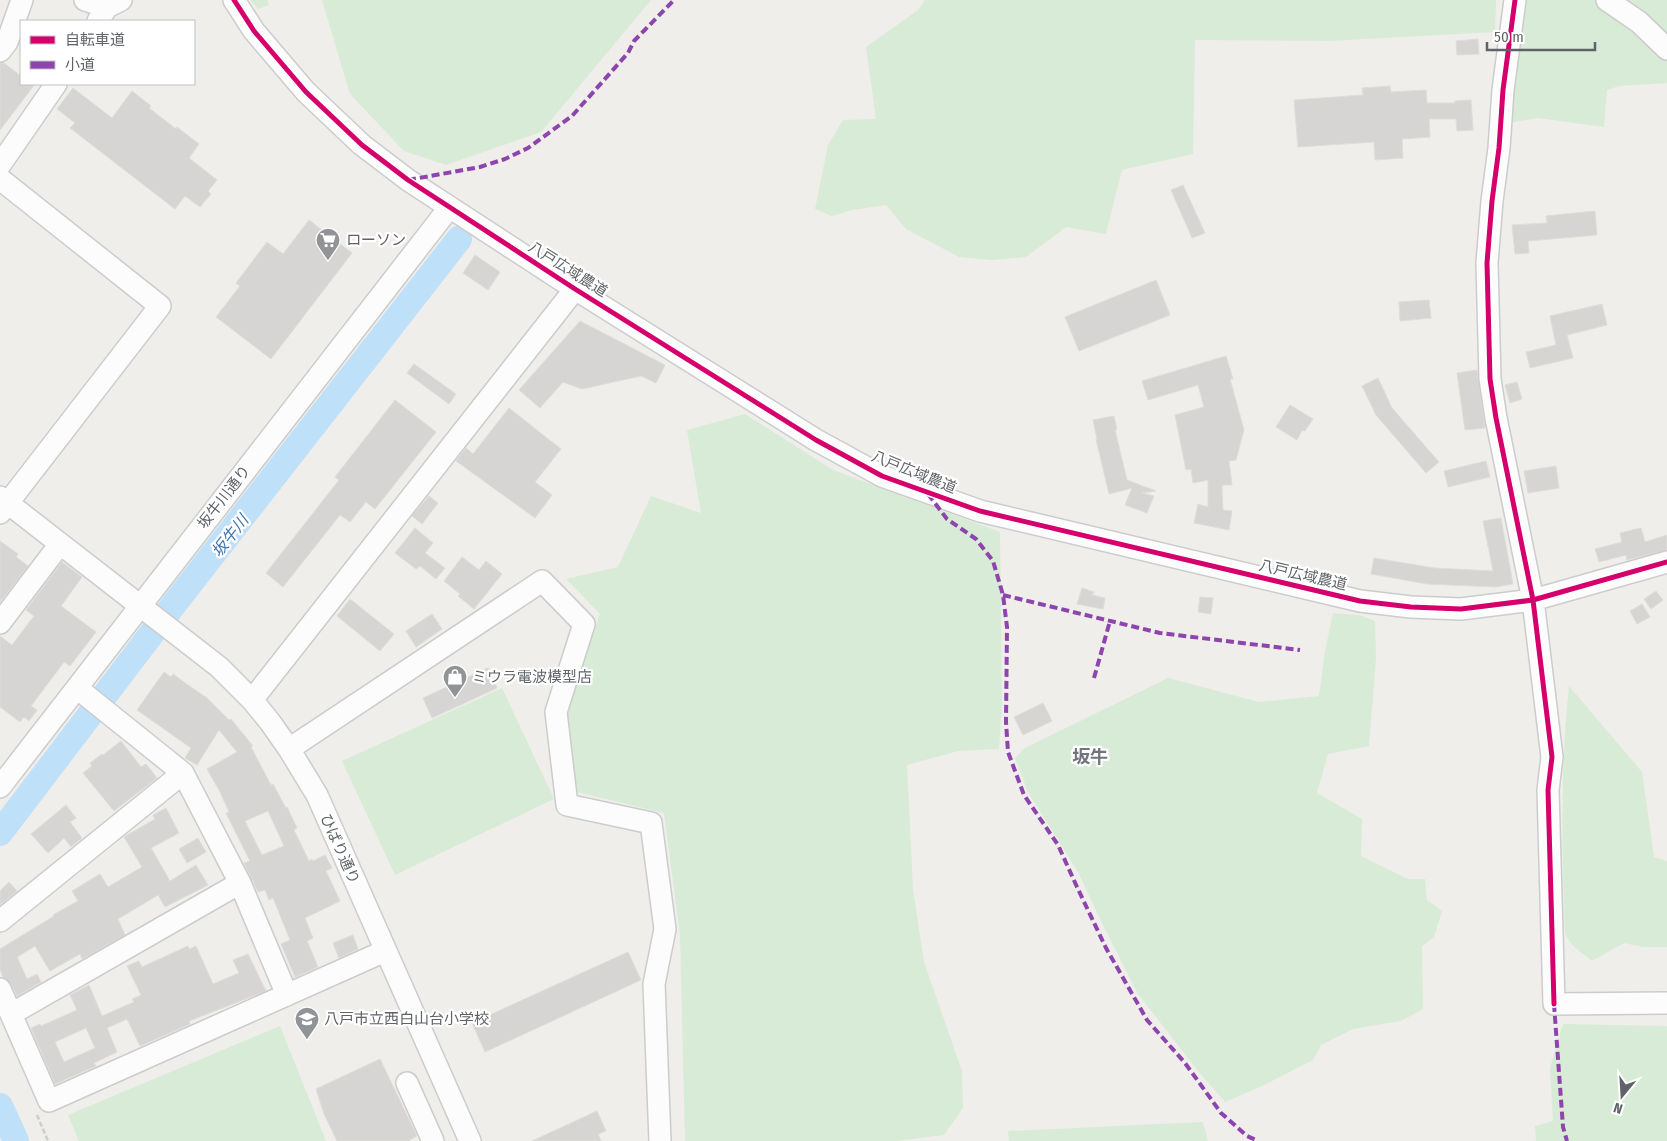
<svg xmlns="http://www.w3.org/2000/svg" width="1667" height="1141" font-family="'Fira Sans Condensed','Noto Sans JP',sans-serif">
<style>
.green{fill:#d8ebd6}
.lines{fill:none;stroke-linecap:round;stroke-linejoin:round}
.river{stroke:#bfe0f9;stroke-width:26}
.building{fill:#d6d5d3;stroke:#deddd9;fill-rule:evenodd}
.minor-casing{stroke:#cbcccc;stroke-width:24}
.path{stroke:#cacfcc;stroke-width:2.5;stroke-dasharray:5 2.5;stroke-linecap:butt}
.minor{stroke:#fdfcfc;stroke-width:21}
.quiet{stroke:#8e44ad;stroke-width:4;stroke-dasharray:8 4;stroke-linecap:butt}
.cycleway-casing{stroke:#fff;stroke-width:8}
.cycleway{stroke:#d6006c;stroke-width:5}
.labels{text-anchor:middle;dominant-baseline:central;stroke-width:4.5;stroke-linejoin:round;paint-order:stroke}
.poi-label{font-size:15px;fill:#5f6368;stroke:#fff;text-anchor:start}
.street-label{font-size:15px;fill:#5f6368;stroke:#fff}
.water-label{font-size:16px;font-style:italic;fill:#4174aa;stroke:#fff}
.quarter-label{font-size:18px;font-weight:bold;fill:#70757a;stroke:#fff}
</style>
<rect width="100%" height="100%" fill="#efeeea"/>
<path class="green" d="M250,0h17l2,5 -11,4z
M322,0h329l-110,132 -95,33 -42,-14 -54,-57z
M925,0h571l-1,32 -166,9 -134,-1 -2,114 -71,16 -16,64 -40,-7 -40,30 -34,3 -33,-3 -53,-28 -20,-24 -34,5 -20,6 -17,-7 13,-64 15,-25 33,-1 -10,-72 52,-37z
M1516,0h151v83l-48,3 -12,4 -3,37 -66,-9 -29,5z
M745,414l88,56 167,62 2,173 -3,44 -41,2 -51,14 6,124 11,73 38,109 1,37 -19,27 -48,6h-211l-5,-206 -16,-122 -87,-21 -11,-79 34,-99 -34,-35 52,-12 33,-71 50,17 -14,-83z
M1333,613l26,2 16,6 1,37 -7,88 -41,8 -11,39 45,26 -1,37 47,23h17l2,21 15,11 -8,26 -12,9 1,63 -22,12 -48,8 -32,16 -8,15 -51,26 -37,16 -27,-31 -60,-77 -36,-71 -24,-51 -50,-80 -13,-34 10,-10 143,-70 91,24 60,-6 6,-45z
M1569,686l73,86 12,85 13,4v86h-24l-19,-4 -32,18 -19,-15 -8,-12c-3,-84 -5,-164 4,-248z
M502,688l52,111 -159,76 -53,-114z
M1563,1024l104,2v115h-131l-1,-15 18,-5 -3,-53z
M280,1026l46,115h-247l-11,-26z
M1203,1122l5,19h-199l-1,-10z"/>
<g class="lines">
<path class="river" d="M0,833l175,-230 284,-364
M0,1106l16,35"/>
</g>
<path class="building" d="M1478,39l1,15 -22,1 -1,-14z
M0,63h4l17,13v8h14l-35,46z
M1390,86l1,6 35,-2 1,13h28v-2l16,-1 2,30 -16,1 -1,-12h-27l1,18 -28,2 1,19 -28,2 -1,-18 -76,5 -4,-47 69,-5 -1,-7z
M73,88l39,30 20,-27 19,15 -2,2 27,21 1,-2 22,17 -10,14 28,22 -9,11 3,3 -11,13 -15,-11 -10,13 -105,-81 5,-5 -18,-14z
M1183,185l22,48 -13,5 -21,-48z
M1595,211l2,24 -69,6 1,12 -14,1 -3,-29 35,-2 -1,-7z
M309,220l43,33 -81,106 -55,-42 24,-31 -4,-3 31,-41 16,12z
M475,255l25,17 -12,18 -25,-17z
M1156,280l14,35 -91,36 -14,-34z
M1429,300l2,18 -31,3 -1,-19z
M1602,304l5,21 -40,10 6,23 -43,10 -4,-16 30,-7 -6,-29z
M580,321l85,44 -9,18 -15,-7 -59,13 -19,-7 -23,26 -21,-18z
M1226,356l7,23h-3l14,51 -8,30 -7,1 3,24h-10l1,25 9,1 -3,19 -35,-7 4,-19 10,3v-27l-15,3 -2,-14 -5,1 -11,-55 29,-8 -6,-22 -50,15 -6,-19z
M414,364l42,30 -7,10 -42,-31z
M1477,370l8,58 -20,2 -8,-57z
M1378,378l14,30 47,54 -13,11 -50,-58 -14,-29z
M1517,382l5,17 -12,4 -5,-18z
M395,400l41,32 -61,77 -9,-7 -16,20 -10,-7 -57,72 -17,-14 73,-93 -4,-3z
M1290,405l23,14 -8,12 -3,-1 -5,10 -21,-13z
M509,408l52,41 -26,33 17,13 -17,23 -79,-57 10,-13 7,6z
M1114,416l3,14h-2l12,50 29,11 -14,2 12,3 -7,17 -22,-8 7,-17 -23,6 -13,-55h1l-4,-19z
M1486,461l4,16 -42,10 -4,-16z
M1556,466l3,22 -31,5 -4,-22z
M429,496l9,7 -16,21 -10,-8z
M1501,518l12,66 -17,3 -69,-3 -56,-10 3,-16 60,10 59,3 -10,-50z
M415,528l18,15 -8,10 20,15 -9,11 -16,-13 -4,3 -21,-16z
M1641,528l4,14 22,-7v15l-40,10 -1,-5 -27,7 -4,-13 27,-7 -2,-9z
M0,541l18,13 -2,3 12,9 -28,36z
M462,557l17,13 7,-9 16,13 -28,35 -16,-13 2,-2 -16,-13z
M62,562l20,15 -21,29 35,26 -26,34 -6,-4 -33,44 6,4 -8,11 -5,-4 -4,5 -20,-15v-71l12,9 22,-29 -8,-6z
M1082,588l12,4 -2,3 13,3 -2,11 -26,-5z
M1656,591l7,9 -12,9 -7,-10z
M1200,597l13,1 -2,16 -13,-2z
M350,599l44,35 -14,17 -43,-35z
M1642,604l8,13 -13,7 -7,-13z
M432,614l10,15 -26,18 -10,-16z
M488,668l9,20 -65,30 -9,-20z
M164,672l7,5 2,-3 15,11 19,13 22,22 2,-1 22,27 -2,1 20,38 2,-1 13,24 1,-1 10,21 -3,2 15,31 3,-2 1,2 12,-6 7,13 -6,3 14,30 -35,17 8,20 -6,3 11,26 -23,10 -14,-33 9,-4 -4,-10 -13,-32 -4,2 -4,-10 -7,2 -14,-29 6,-2 -24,-48 3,-1 -9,-20 -13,-23 30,-17 -18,-22 -22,35 -12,-7 6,-10 -54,-38zM268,811l16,35 -22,9 -17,-34z
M1043,703l9,18 -29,14 -9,-18z
M121,741l20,26 5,-3 11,14 -43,33 -31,-38 9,-7 -2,-3 12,-9 1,1z
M66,805l10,13 -6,4 12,16 -11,9 -7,-9 -16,15 -17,-19z
M166,808l13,25 -28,15 19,33 26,-16 12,20 -43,22 -7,-12 -40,24 7,16 -43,24 -2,-5 -30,17 -15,-25 -18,11 10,22 10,-5 4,8 -24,14 -6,-12 -8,-7 -3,-8v-20l54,-33 -1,-1 25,-14 -6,-10 28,-17 8,13 34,-20 -18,-30 31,-18 -2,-4z
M198,838l8,14 -19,11 -8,-14z
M9,882l8,9 -17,14v-14z
M353,935l5,14 -19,9 -6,-15z
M188,946l1,3 7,-3 17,38 26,-11 -6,-13 15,-6 18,37 -77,30 1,3 -50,22 -13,-27 -20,9 10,24 -23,11 2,3 -41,18 -24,-56 9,-4 1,2 36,-16 -7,-15 19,-10 13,31 32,-14 -2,-3 9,-4 -14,-29 12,-5 3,6zM86,1028l9,20 -31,14 -9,-20z
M628,952l13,28 -156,72 -13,-29z
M380,1059l37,77 -9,5h-71l-13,-27 -8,-25z
M597,1111l9,20 -8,3 3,7h-69z"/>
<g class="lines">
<defs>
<path id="minor" d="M85,0l22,7
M234,0l20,31 52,61 56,53 46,35 167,109 241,151 66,36 98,35 380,90 51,6 50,2 72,-9 134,-38
M1515,0l-12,90 -4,58 -7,53 -5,62 3,116 6,39 37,182 19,157 -4,33 6,214 113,-1
M1607,0l32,22 28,27
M98,21l9,-14 14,-7
M0,51l7,-9 15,-42
M0,165l56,-81
M0,179l160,127 -160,207
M0,497l219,170 33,33 18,22 19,27 28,46 153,346
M0,623l60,-79
M77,688l106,85 57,110 47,112
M252,700l323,-411
M289,749l253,-168 42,43 -28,88 11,93 84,18 14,106 -11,55 6,157
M0,787l449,-579
M0,921l183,-148
M0,989l49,112 336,-150
M11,1014l229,-131
M407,1083l26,58"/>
</defs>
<use href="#minor" class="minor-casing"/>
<path class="path" d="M37,1115l11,26"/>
<use href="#minor" class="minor"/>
<path class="quiet" d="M408,180l72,-13 25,-8 23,-11 44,-32 56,-63 6,-12 40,-41
M928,494l19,25 29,20 17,22 10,34 4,32 -1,95 2,30 16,43 34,50 19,42 29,61 41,72 38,43 36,50 26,23 11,5
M1003,595l157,38 140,17
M1094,678l16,-57
M1554,1004l9,123 4,14"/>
<defs>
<path id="cycleway" d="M234,0l20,31 52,61 56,53 46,35 167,109 241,151 66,36 98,35 380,90 51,6 50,2 72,-9 134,-38
M1515,0l-12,90 -4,58 -7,53 -5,62 3,116 6,39 37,182 19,157 -4,33 6,214"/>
</defs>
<use href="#cycleway" class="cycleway-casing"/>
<use href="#cycleway" class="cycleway"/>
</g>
<defs>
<symbol id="supermarket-pin" viewBox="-11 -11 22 30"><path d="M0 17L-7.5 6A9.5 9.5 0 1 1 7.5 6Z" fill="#919496" stroke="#fff"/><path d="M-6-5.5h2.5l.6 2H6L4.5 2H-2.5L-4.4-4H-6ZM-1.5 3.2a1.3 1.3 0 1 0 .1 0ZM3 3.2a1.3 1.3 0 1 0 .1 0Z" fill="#fff"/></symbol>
<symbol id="shop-pin" viewBox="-11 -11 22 30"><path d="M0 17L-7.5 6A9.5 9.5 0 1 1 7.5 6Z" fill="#919496" stroke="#fff"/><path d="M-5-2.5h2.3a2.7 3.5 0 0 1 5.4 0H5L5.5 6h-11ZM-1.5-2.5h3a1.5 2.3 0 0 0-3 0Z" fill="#fff"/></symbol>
<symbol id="school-pin" viewBox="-11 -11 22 30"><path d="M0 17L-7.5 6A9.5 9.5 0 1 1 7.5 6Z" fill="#919496" stroke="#fff"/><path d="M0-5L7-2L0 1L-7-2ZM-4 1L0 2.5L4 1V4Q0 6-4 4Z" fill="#fff"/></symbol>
</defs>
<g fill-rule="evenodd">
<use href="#supermarket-pin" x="314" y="226" width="28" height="38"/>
<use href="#shop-pin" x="441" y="663" width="28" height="38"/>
<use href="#school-pin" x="293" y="1005" width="28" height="38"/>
</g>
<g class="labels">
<g class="poi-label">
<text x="346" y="240">ローソン</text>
<text x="472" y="677">ミウラ電波模型店</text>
<text x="324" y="1019">八戸市立西白山台小学校</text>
</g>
<g class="street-label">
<text transform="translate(568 269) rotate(32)">八戸広域農道</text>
<text transform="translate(914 472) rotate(22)">八戸広域農道</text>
<text transform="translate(224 497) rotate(-52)">坂牛川通り</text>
<text transform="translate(1303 575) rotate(13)">八戸広域農道</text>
<text transform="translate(340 849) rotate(66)">ひばり通り</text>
</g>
<g class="water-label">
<text transform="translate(230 536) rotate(-52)">坂牛川</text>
</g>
<g class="quarter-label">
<text x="1090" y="757">坂牛</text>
</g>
</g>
<rect x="20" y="20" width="175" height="65" fill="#ffffff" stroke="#bfc1c3"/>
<rect x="30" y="36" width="25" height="8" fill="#d6006c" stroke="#bfc1c3"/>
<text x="65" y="45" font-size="15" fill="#5f6368">自転車道</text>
<rect x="30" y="61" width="25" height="8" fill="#8e44ad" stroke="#bfc1c3"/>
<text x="65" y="70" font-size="15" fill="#5f6368">小道</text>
<g transform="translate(1622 1096) rotate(198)" stroke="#ffffff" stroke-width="4" paint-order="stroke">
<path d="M0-4L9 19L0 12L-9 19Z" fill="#5f6368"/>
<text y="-8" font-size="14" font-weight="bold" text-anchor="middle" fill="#5f6368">N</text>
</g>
<path d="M1487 42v8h108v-8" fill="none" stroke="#5f6368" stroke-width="2.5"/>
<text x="1494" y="42" font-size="15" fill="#5f6368" stroke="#ffffff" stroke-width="4" paint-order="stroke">50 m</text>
</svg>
